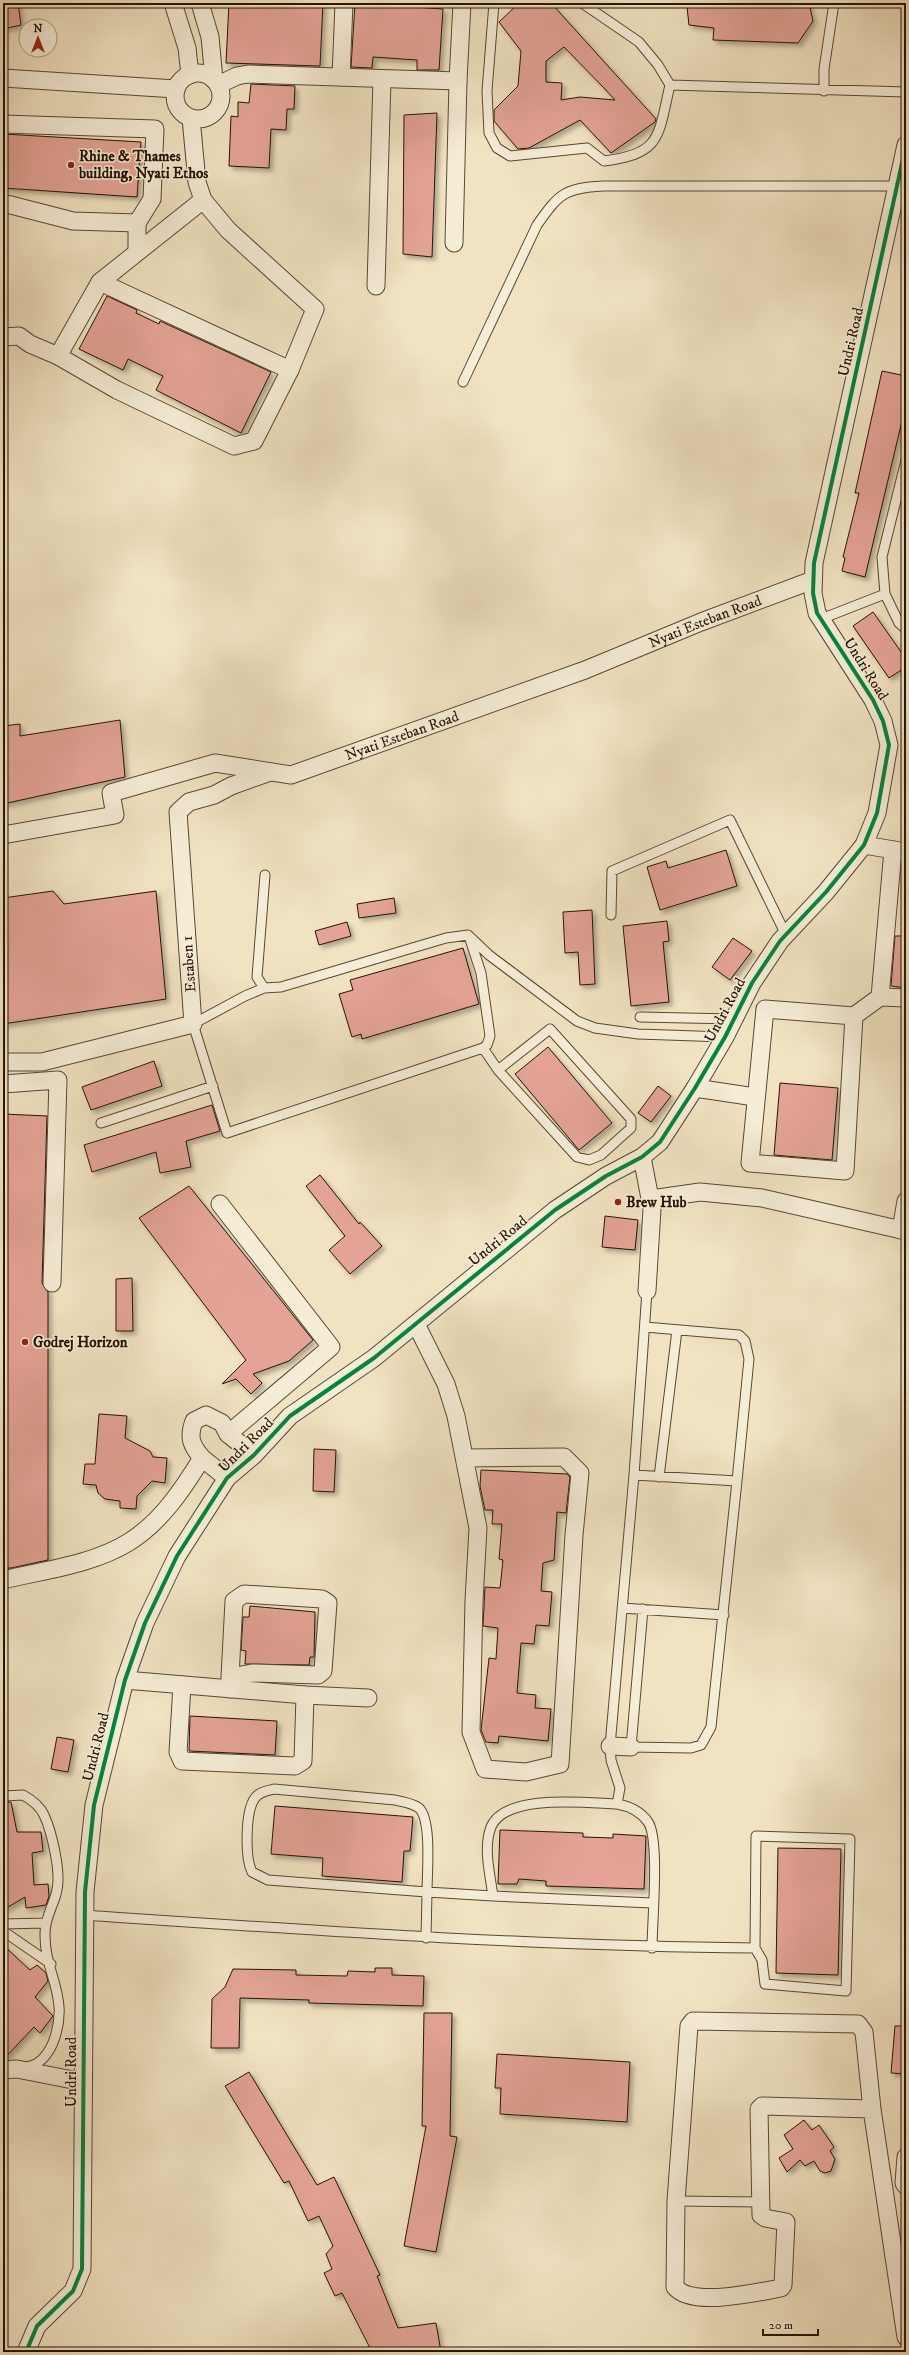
<svg xmlns="http://www.w3.org/2000/svg" width="909" height="2355" font-family="'IM FELL DW Pica',serif">
<style>
.building{fill:#e4a396;stroke:#251307;fill-rule:evenodd;filter:url(#shadow)}
.lines{fill:none;stroke-linecap:round;stroke-linejoin:round}
.lane-casing{stroke:#584736;stroke-width:11}
.street-casing{stroke:#584736;stroke-width:19}
.lane{stroke:#f6edd7;stroke-width:9}
.street{stroke:#f6edd7;stroke-width:17}
.cycleway-casing{stroke:#f6edd7;stroke-width:6}
.cycleway{stroke:#00873e;stroke-width:4}
.poi-dot{fill:#8f2418;stroke:#f6edd7;stroke-width:1.5}
.labels{text-anchor:middle;dominant-baseline:central;stroke-width:3;stroke-linejoin:round;paint-order:stroke}
.poi-label{font-size:15px;font-weight:bold;fill:#251307;stroke:#f6edd7;text-anchor:start}
.street-label{font-size:15px;fill:#251307;stroke:#f6edd7}
</style>
<defs>
<filter id="shadow"><feDropShadow dx="3.5" dy="3.5" stdDeviation="2" flood-color="#0004"/></filter>
</defs>
<rect width="100%" height="100%" fill="#f1e3c2"/>
<filter id="stains"><feTurbulence type="fractalNoise" baseFrequency=".005" numOctaves="4"/><feColorMatrix values="0 0 0 0 .2 0 0 0 0 .09 0 0 0 0 .02 0 0 0 .5 -.17"/></filter>
<radialGradient id="worn" r=".72"><stop offset=".6" stop-color="#630" stop-opacity="0"/><stop offset="1" stop-color="#630" stop-opacity=".3"/></radialGradient>
<path class="building" d="M3,3h15l3,22 -18,4z
M229,3h94l-3,63 -94,-3z
M355,3l88,6 -4,61h-22v-10l-44,-3 -1,11 -21,-1z
M519,3h32l105,116 -1,3 -44,31 -31,-33 -51,28 -11,1 -24,-28v-11l24,-24 3,-35 -22,-29zM564,47l40,41 11,12 -35,-3 -19,3 1,-17 -16,-1v-21z
M701,3h108l4,18 -15,22 -85,-3 1,-12 -25,-3 -2,-18h17z
M251,84l44,2 -1,23h-7l-1,21 -15,-1 -2,39 -40,-2 2,-50 7,1v-15l11,1z
M437,113l-5,144 -29,-3 1,-139z
M3,134l138,8 -4,55 -134,-9z
M107,296l30,14 -1,3 23,11 1,-3 111,51 -30,61 -85,-43 7,-14 -35,-17 -5,11 -44,-21z
M882,371l24,5v28l-41,173 -23,-6 3,-13 -2,-1 16,-64h-4z
M873,612l33,47v8l-17,11 -36,-52z
M120,720l5,57 -122,27v-78l17,-2v12z
M726,850l11,36 -77,24 -13,-43 19,-6 2,7z
M53,891l11,13 92,-13 10,108 -163,25v-126z
M394,898l2,15 -37,5 -2,-14z
M592,910l3,74 -15,1 -2,-33 -13,1 -2,-41z
M667,921l2,20 -6,1 6,60 -38,4 -8,-80z
M347,922l4,14 -32,9 -4,-14z
M895,936h11v52l-15,-2z
M733,938l19,13 -22,29 -18,-13z
M463,948l16,56 -117,35 -1,-5 -9,3 -13,-43 14,-4 -3,-10z
M548,1047l64,76 -33,27 -64,-76z
M154,1061l8,25 -71,24 -9,-23z
M780,1083l58,5 -6,72 -58,-5z
M658,1086l13,10 -20,26 -13,-9z
M212,1105l8,26 -34,10 5,26 -31,6 -4,-21 -64,20 -8,-27z
M3,1114l44,2 -5,167 6,9v268l-37,8h-8z
M320,1175l39,49 1,-2 22,24 -32,28 -21,-24 16,-14 -39,-50z
M189,1186l124,154 -24,21 -36,13 9,9 -11,11 -15,-15 -14,5 24,-24 -107,-142z
M605,1216l33,4 -3,30 -33,-3z
M132,1278l1,53h-17v-52z
M99,1414l28,2 -2,22 25,13 3,6 14,1 -2,25 -13,-2 -15,15 -1,13 -16,-1v-7l-15,-2 -7,-6 -2,-8 -13,-1 2,-20h10z
M314,1449l22,1 -2,42 -21,-1z
M481,1470l86,4 3,3 -4,36 -9,-1 -3,48 -11,3 -2,28 11,1 -3,34 -13,-1 -2,19 -13,-1 -4,50 19,2 -1,13 16,1 -3,32 -49,-5 -1,7 -12,-1 -5,-12 8,-72 7,1 2,-31 -15,-2 2,-39 15,1 3,-28 -4,-1 3,-35h-10l1,-14h-8l-5,-24z
M250,1606l65,6 -1,45h-4l-1,8 -64,-1 1,-13 -5,-1 2,-33h6z
M190,1716l87,5 -2,34 -86,-4z
M57,1737l17,3 -6,32 -17,-3z
M3,1802h8l6,30h24l2,19 -11,2 2,32 14,-1 1,12 -3,9 -20,3 -1,-11 -22,13z
M275,1806l138,11 -3,34h-6l-2,31 -80,-6 1,-18 -52,-4z
M500,1830l83,3v4l30,1v-4l33,2 -2,53 -98,-3v-5l-27,-2 -2,5h-19z
M778,1848l63,1 -3,126 -62,-2z
M3,1945l27,25 7,-5 9,8 2,8 -13,16 18,19 -13,17 -6,-6 -31,33z
M375,1968h17v7l32,1 -1,30 -114,-3v-3l-69,-2 -1,50h-28l1,-49 13,-12 8,-18 63,1v5l51,1 1,-5 27,1z
M424,2013h28l-2,123 7,1 -21,115 -32,-6 22,-120h-4z
M895,2026h11v48l-15,-1z
M497,2054l133,8 -3,60 -127,-8 1,-26h-6z
M249,2072l68,113 17,-8 46,98 -3,1 21,52 38,-5 5,29h-69l-30,-59 -7,3 -11,-23 8,-4 -6,-15 7,-8 -14,-30 -11,5 -19,-40 -5,2 -59,-97z
M804,2120l8,10 7,-5 15,22 -4,4 5,8 -4,12 -6,2 -5,-2 -6,-10 -9,5 -5,-6 -13,12 -8,-14 14,-9 -9,-14z"/>
<g class="lines">
<defs>
<path id="lane" d="M494,3l-7,88 2,42 8,15 13,8 77,-8 17,13c58,-7 54,-25 66,-76l-12,-20 -19,-23 -57,-39
M670,85l236,7
M824,91v-22l10,-66
M463,382l74,-157c22,-31 27,-37 66,-39h295
M906,460l-24,97 3,37 14,29 7,6
M821,619l64,-25
M265,875l-8,102 7,11 17,-1 165,-49 22,-3 21,20 88,66 18,7 43,6 87,3
M611,915l1,-44 118,-51 56,115
M469,936l12,37 9,63 -3,9 -4,3
M264,988l-19,8 -52,28 34,109 256,-85 15,22 79,87 12,3 12,-5 30,-27v-9l-81,-90 -52,41
M640,1017l94,2
M101,1123l112,-37
M634,1475l103,6 12,-122 -4,-18 -6,-6 -94,-8
M659,1477l18,-147
M622,1608l102,7
M643,1609l-12,138 60,1 10,-3 10,-18 26,-246
M3,1796l20,-1c9,5 17,11 21,20 8,17 17,57 13,75 -3,15 -12,27 -12,43 -1,42 27,65 7,112 -6,12 -13,20 -26,22
M617,1804l3,-16 -9,-28 -1,-14 24,-271 13,-184
M756,1836l94,3 -4,152 -81,-7 -3,-24 -7,-12z
M83,1915c224,15 447,31 672,33
M3,1924l43,-1
M3,1931l48,33
M426,1938l1,-46 -159,-12 -16,-8c-7,-14 -7,-61 3,-74 4,-6 12,-7 19,-9l121,11c7,2 17,3 24,8 13,12 8,66 8,84l66,4
M652,1948c0,-26 8,-109 -4,-126 -7,-10 -19,-16 -31,-18 -30,-1 -112,-11 -126,23 -8,21 -1,47 2,69l159,7
M676,2201l84,1"/>
<g id="street">
<path d="M173,3l14,45 3,27"/>
<path d="M200,3l10,34 4,43"/>
<circle cx="198" cy="96" r="23"/>
<path d="M341,77l3,-74"/>
<path d="M3,78l173,11"/>
<path d="M458,81l4,-78"/>
<path d="M218,85l19,-9 11,-2 210,7 -4,162"/>
<path d="M3,124l152,5 -3,70 -15,24"/>
<path d="M203,200l-103,82 -42,74 59,34 117,56 20,-5 36,-71"/>
<path d="M3,203l70,18 64,2v29"/>
<path d="M100,282l190,88 25,-61 -87,-79 -25,-30 -6,-18 -6,-64"/>
<path d="M376,286l6,-207"/>
<path d="M3,337l16,-1 11,8 28,12"/>
<path id="s1" d="M3,835l112,-20 -4,-22 104,-30 76,12 294,-105 116,-48 112,-42"/>
<path d="M864,845l42,7"/>
<path d="M880,997l13,-147"/>
<path d="M854,1016l-9,155 -95,-8 15,-154 89,7 26,-19 26,1"/>
<path d="M3,1062h39l151,-38 -15,-212 11,-10 25,-7 17,-9 39,-14"/>
<path d="M3,1084l55,-4 -6,203"/>
<path d="M695,1088l60,9"/>
<path d="M642,1157l10,52 -5,82"/>
<path d="M651,1199l49,-7 62,6 144,33"/>
<path d="M901,1230l5,-29"/>
<path d="M416,1324l30,60 10,32 22,112 -4,73 -3,131 14,37 41,3 34,-8 14,-229 6,-62 -16,-16 -99,1"/>
<path d="M228,1434l26,21"/>
<path d="M202,1458c-11,-13 -14,-21 -8,-37l12,-6 16,8 6,11 103,-87 -111,-143"/>
<path d="M3,1580c41,-10 89,-15 126,-38 32,-20 54,-53 73,-84l25,20"/>
<path d="M125,1680l180,15 63,3"/>
<path d="M182,1685l-4,67 4,9 113,5 8,-5 2,-66"/>
<path d="M230,1689v-12l22,-4 66,2 5,-4 5,-68 -6,-4 -78,-5 -10,7 -4,76"/>
<path d="M610,1746l21,1"/>
<path d="M3,2070l14,-1 66,13"/>
<path d="M872,2109l-110,-3 -3,3 2,106 4,3 21,4 -3,63 -2,3c-23,4 -89,20 -106,-1l1,-86 13,-175 4,-5 165,3 6,8 8,77 34,228"/>
<path d="M906,2157l-2,26 2,3"/>
<path d="M26,2352l11,-26 36,-35 9,-22 3,-377 9,-87 31,-125 20,-57 32,-67 50,-78 27,-23 36,-39 84,-58 181,-148 51,-34 36,-19 18,-15 35,-54 30,-51 27,-54 28,-42 46,-49 38,-47 13,-32 12,-68 -6,-24 -10,-21 -56,-87 -4,-20 1,-30 92,-418"/>
</g>
</defs>
<use href="#lane" class="lane-casing"/>
<use href="#street" class="street-casing"/>
<use href="#lane" class="lane"/>
<use href="#street" class="street"/>
<defs>
<path id="cycleway" d="M26,2352l11,-26 36,-35 9,-22 3,-377 9,-87 31,-125 20,-57 32,-67 50,-78 27,-23 36,-39 84,-58 181,-148 51,-34 36,-19 18,-15 35,-54 30,-51 27,-54 28,-42 46,-49 38,-47 13,-32 12,-68 -6,-24 -10,-21 -56,-87 -4,-20 1,-30 92,-418"/>
</defs>
<use href="#cycleway" class="cycleway-casing"/>
<use href="#cycleway" class="cycleway"/>
</g>
<g class="poi-dot">
<circle cx="71" cy="165" r="4"/>
<circle cx="618" cy="1202" r="4"/>
<circle cx="25" cy="1342" r="4"/>
</g>
<g class="labels">
<g class="poi-label">
<text x="79" y="156">Rhine &amp; Thames<tspan x="79" dy="17">building, Nyati Ethos</tspan></text>
<text x="626" y="1202">Brew Hub</text>
<text x="33" y="1342">Godrej Horizon</text>
</g>
<g class="street-label">
<text transform="translate(851 342) rotate(-77)">Undri Road</text>
<text stroke="none"><textPath href="#s1" startOffset="763">Nyati Esteban Road</textPath></text>
<text transform="translate(866 669) rotate(58)">Undri Road</text>
<text stroke="none"><textPath href="#s1" startOffset="439">Nyati Esteban Road</textPath></text>
<text transform="translate(189 964) rotate(-94)">Estaben 1</text>
<text transform="translate(725 1010) rotate(-62)">Undri Road</text>
<text transform="translate(498 1241) rotate(-39)">Undri Road</text>
<text transform="translate(246 1445) rotate(-45)">Undri Road</text>
<text transform="translate(96 1747) rotate(-76)">Undri Road</text>
<text transform="translate(71 2072) rotate(-90)">Undri Road</text>
</g>
</g>
<rect width="909" height="2355" fill="none" stroke="#f1e3c2" stroke-width="16"/>
<rect x="4" y="4" width="901" height="2347" fill="none" stroke="#251307" stroke-width="2"/>
<rect x="8" y="8" width="893" height="2339" fill="none" stroke="#251307"/>
<g transform="translate(38 38)"><circle r="19" fill="#f6edd7" stroke="#a29684"/>
<path d="M0-3L7 15L0 10L-7 15Z" fill="#8f2418"/>
<text y="-6" font-size="11" font-weight="bold" text-anchor="middle" fill="#251307">N</text>
</g>
<path d="M763 2329v6h55v-6" fill="none" stroke="#251307" stroke-width="2"/>
<text x="769" y="2329" font-size="12" fill="#251307" stroke="#f6edd7" stroke-width="3" paint-order="stroke">20 m</text>
<rect width="100%" height="100%" filter="url(#stains)"/>
<rect width="100%" height="100%" fill="url(#worn)"/>
</svg>
